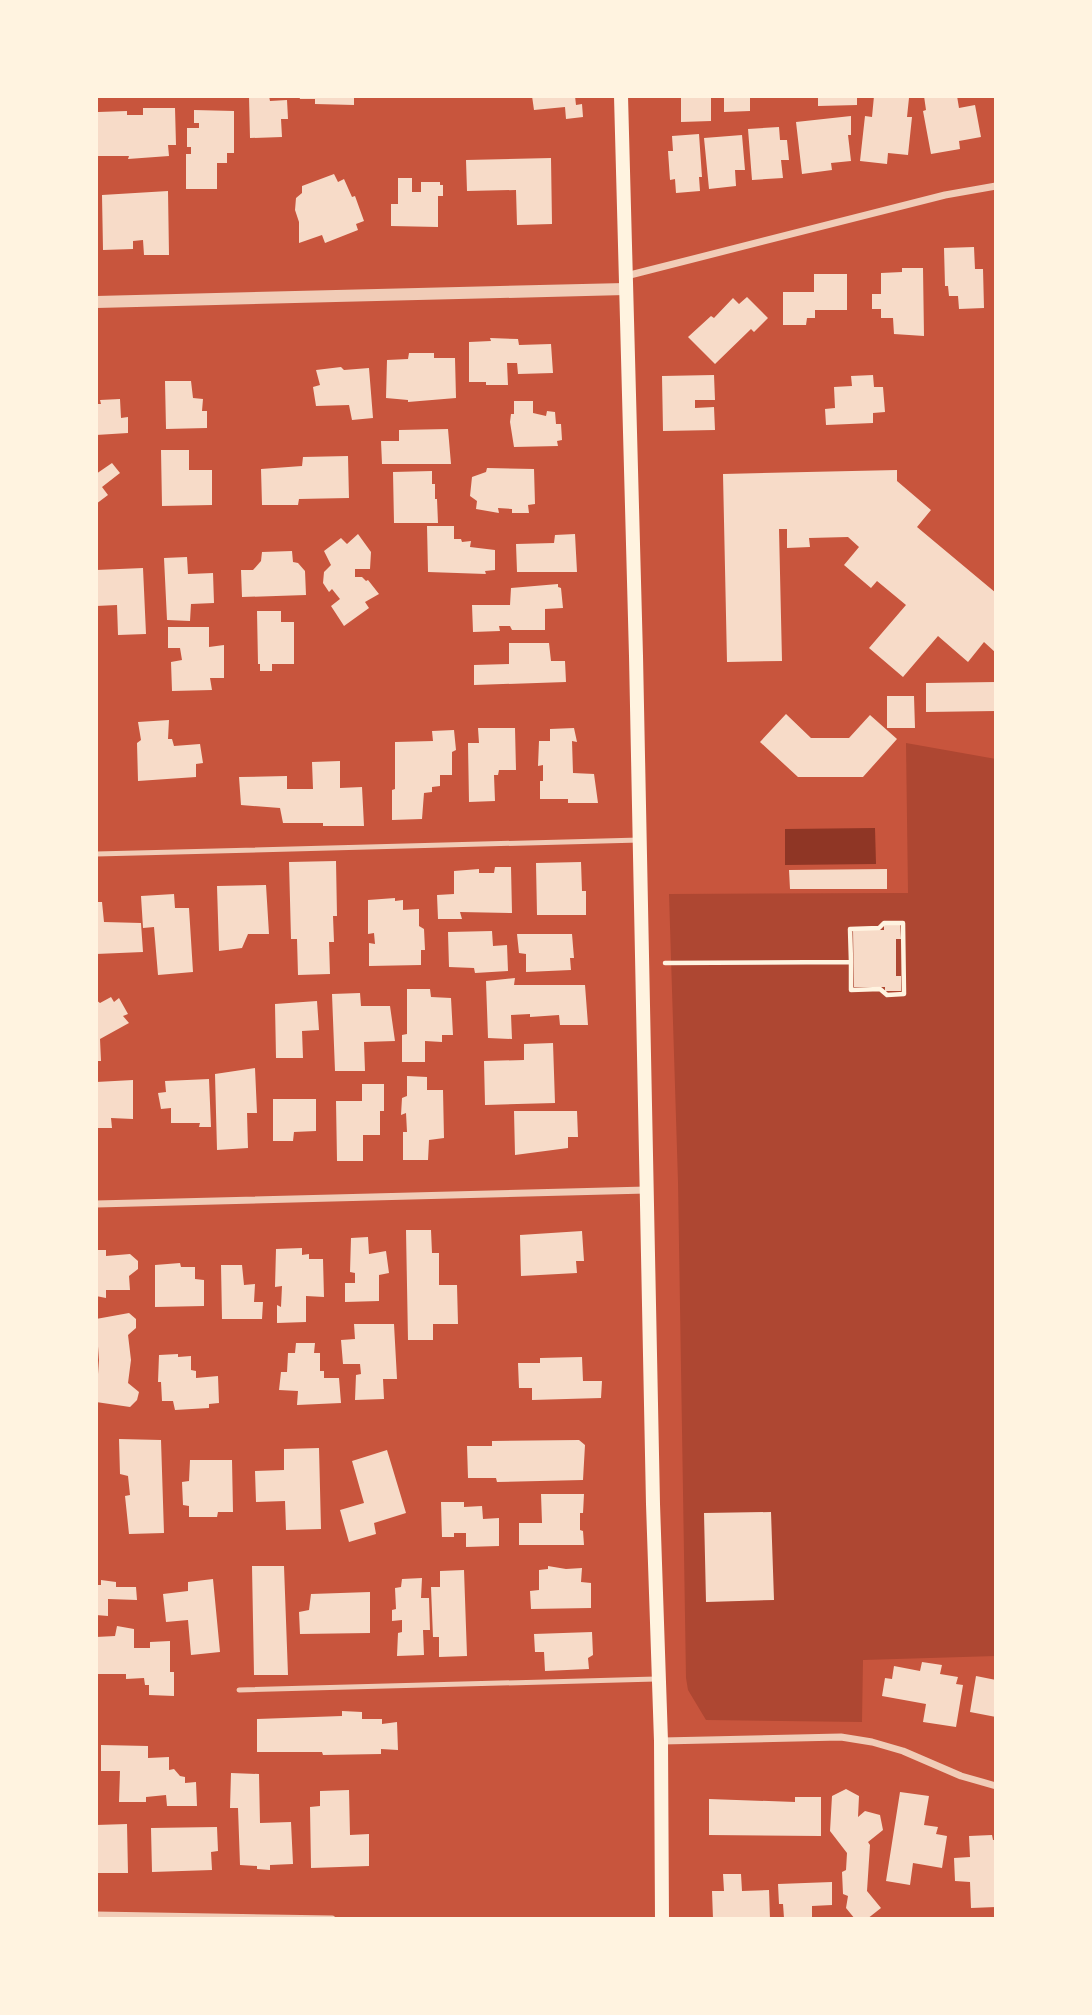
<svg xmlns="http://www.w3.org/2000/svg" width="1092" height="2015" font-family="'Fira Sans',sans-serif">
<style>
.green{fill:#ae4732}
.water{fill:#8f3625}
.building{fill:#f7dbc8}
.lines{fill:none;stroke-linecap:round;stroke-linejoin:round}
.path{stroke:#fff3e0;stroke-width:4.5}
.service{stroke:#f1ccb7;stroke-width:5}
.minor{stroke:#f1ccb7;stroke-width:7}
.tertiary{stroke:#f1ccb7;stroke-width:12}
.secondary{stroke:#fff3e0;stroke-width:14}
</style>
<rect width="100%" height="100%" fill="#c8553d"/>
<path class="green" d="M906,743l90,16v897l-133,4 -1,62 -156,-2 -18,-30 -2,-12 -8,-496 -9,-288 239,-1z"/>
<path class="water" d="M875,828l1,36 -91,1v-36z"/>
<path class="building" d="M249,96h20l1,5 17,-1 1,19h-7l1,18 -32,1z
M299,96h55v9l-39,-1v-5h-15z
M532,96h43l1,9 6,-1 1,13 -17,2 -1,-12 -31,3z
M681,96h30v25l-30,1z
M724,96h26v15l-26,1z
M818,96h39v9l-39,1z
M874,96l35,2 -2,19h5l-4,38 -20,-2 -1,11 -27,-3 5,-45 7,1z
M924,96h33l2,12 16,-3 6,32 -22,4 1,8 -29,5 -8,-43 3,-1z
M143,108h32l1,37h-8l1,11 -41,3 1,-3h-33l2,-44 29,-1v4h16z
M194,110l40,1v42h-7v10h-10v26h-31v-35h5v-7h-4v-19h12v-5h-5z
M851,116v19h-3l3,26 -20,2 1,7 -30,4 -6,-52z
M779,127l1,13h7l2,20h-8l2,18 -31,2 -4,-51z
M699,134l3,43h-3l1,14 -24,2 -1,-14 -5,1 -2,-29h5l-1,-15z
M742,135l3,35h-10l1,16 -27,3 -5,-51z
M551,158l1,66 -35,1 -1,-35 -49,1 -1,-31z
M334,174l4,8 6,-3 8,18 3,-1 9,25 -8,3 2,6 -33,13 -3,-8 -23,8v-21l-4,-12 1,-12 6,-5v-7z
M398,178h14v14h9v-10h19v3h3v11h-5v31l-47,-1v-22h7z
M168,191l1,64h-25l-1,-15 -10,1v8l-30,1 -1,-55z
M974,247l1,22h8l1,39 -25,1 -1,-13h-9l-1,-10h-3l-1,-38z
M902,268h21l1,68 -30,-2 -1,-16h-12v-9h-9v-15h9v-21l21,-1z
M814,274h33v36h-32v8h-8l-1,7h-23v-33h31z
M747,297l21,21 -14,14 -3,-3 -36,35 -27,-27 23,-21 3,2 19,-20 6,6z
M490,338l28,1 1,6 32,-1 2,29 -35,1 -1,-11h-10l1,22h-22v-3h-17v-40l22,-1z
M409,353h25v5h21l1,40 -48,4v-2l-22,-2 1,-38 21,-1z
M341,367l3,3 25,-2 4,50 -21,2 -3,-15 -33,1 -3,-19 7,-2 -4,-15z
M714,375l1,25h-20v8l19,-1 1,23 -52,1 -1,-55z
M873,375l1,12h9l2,25 -12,1v10l-47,2 -1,-16 10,-1 -1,-21 18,-1 -1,-10z
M165,381h26l2,17 10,1 -1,12h5v17l-41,1z
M120,399l1,19 7,-1v16l-32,2v-31h5l-1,-4z
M514,401h19v12l13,3 1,-5 8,1 1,12h5l1,16 -5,1 1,5 -44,1 -4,-25 1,-8h3z
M448,429l3,35h-69l-1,-23h18v-11z
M161,450h28v20h23v35l-50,1z
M348,456l1,42 -50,1 -1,6h-36l-1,-36 41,-3 1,-9z
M112,463l8,10 -18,14 6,8 -12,9v-30z
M487,468l47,1 1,35 -7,1 1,8h-17v-4l-14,-1 1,5 -23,-4 1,-8 -7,-5 2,-19 14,-5z
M897,470v11l34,29 -14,17 79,66v60l-12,-11 -16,20 -30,-26 -35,41 -34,-29 37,-43 -29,-24 -6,7 -27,-23 15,-18 -11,-10 -39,1 1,9 -23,1v-19h-8l3,132 -55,1 -4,-188z
M432,471v13h3v15h2l1,24h-44l-1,-51z
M427,526h27v13h7l1,3 9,-1 -1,6 25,3v20l-10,1 1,3 -58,-2z
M358,534l13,18 -1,17h-15v8h7l4,4 2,-1 11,14 -14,8 4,6 -25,18 -13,-20 9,-7 -8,-10 -3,3 -6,-9 1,-11 7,-7 -7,-14 17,-13 6,6z
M575,534l2,38h-60l-1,-28 38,-1 1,-8z
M292,551l1,11 5,1 7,8 1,24 -64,2 -1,-27h12l8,-9 1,-9z
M187,557l1,17 25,-1 1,30 -23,1 -1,17 -23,-1 -3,-62z
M143,568l3,66 -28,1 -1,-30 -21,1v-36z
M558,584v3l3,1 2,20 -18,1v21h-33l-2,-4h-11l1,5 -27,1 -1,-27h38l1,-17z
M257,611h24v11h13v42h-22v7h-12v-7h-2z
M168,627h41v20l15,-2v33h-14l2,12 -40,1 -1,-29 11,-2 -2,-12h-12z
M509,643h40l2,18h14l1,21 -92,3v-20l35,-1z
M996,682v29l-70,1v-29z
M887,696h27l1,32h-28z
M786,714l25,24h38l21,-23 27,24 -34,38h-65l-38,-35z
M169,720l-1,19h4l2,7 26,-2 3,19 -7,1v13l-58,4 -1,-38 4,-3 -3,-18z
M478,728h37l1,42h-17l-1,5h-4l1,26 -26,1 -1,-59h11z
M574,728l3,14 -5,-1 1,32 21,1 4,29h-30v-4h-28v-18h3v-16l-5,1 1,-25h11v-12z
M454,730l2,20 -4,2v23h-12v11l-8,1v5l-8,1 -2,26 -30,1v-30l3,-1v-47l38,-1 -1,-10z
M340,761v27l22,-1 2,39h-41v-3h-40l-3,-15 -39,-3 -2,-28 48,-1v13h26l-1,-27z
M336,861l1,55h-4l1,26h-5l1,32 -32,1 -1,-36h-6l-2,-77z
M581,862l1,29h4v24h-49l-1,-52z
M495,867h16l1,46 -52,-1 2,7h-24l-1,-24 17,-1v-23l25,-2v4h15z
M887,869v20h-97l-1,-19z
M266,885l3,49h-21l-6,14 -23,3 -2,-65z
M174,894l1,14h14l4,64 -35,3 -4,-48 -11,1 -2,-32z
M395,898v3l8,-1v10l16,-1v17l5,3 1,21h-4v15l-52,1v-23l6,1 -1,-11 -6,1v-34z
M96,902h6l2,20 37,1 2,29 -47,2z
M884,924h16l1,15h-5v37h5v15h-16v-4h-31l-1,-57h31z
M492,931l1,15 14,-1 1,26 -33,2 -1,-5 -25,-1 -1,-35z
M517,934h55l2,24h-4l1,12 -45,2v-18l-7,-1z
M515,978l-1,7h71l3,40h-28l-1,-10 -29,2v-3l-19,1 1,24 -24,-1 -2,-57z
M407,989h23l1,8 20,1 2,37h-11v7l-17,-1v21h-23v-27l5,-1z
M360,993l1,13h29l5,35 -31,1 1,29h-30l-3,-77z
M111,997l3,5 5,-4 9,16 -5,2 6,7 -29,16 1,22h-5v-61l4,3z
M317,1001l2,29 -17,1 1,27h-27l-1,-54z
M553,1043l2,60 -70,2 -1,-44 40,-1v-16z
M255,1068l2,45h-10l1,35 -31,2 -2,-76z
M407,1076l20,1v13h16l1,48 -15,2 -1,20h-25v-28h4l-1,-19 -5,2 1,-17 5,-2z
M209,1079l2,48h-12l1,-4h-29v-15l-10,1 -3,-16 8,-1 -1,-11z
M133,1080v39l-22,-1 1,10h-16v-46z
M362,1084h22v27h-4v24h-17v26h-26l-1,-60h26z
M273,1099h43v32l-22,1 -1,9h-20z
M514,1111h63l1,26h-10v11l-53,7z
M406,1230h25l1,23h7v32h18l1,39h-25v16h-25z
M582,1231l2,30h-8l1,12 -56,3 -1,-41z
M368,1237l1,17 17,-3 3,22 -10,2v26l-34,1v-19h10v-10l-5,-1 1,-34z
M302,1248v7l7,-1v5h14l1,38 -18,-1v26l-29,1v-18l4,2 1,-21 -7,1 1,-38z
M96,1250h10v6l24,-2 8,7v8l-9,7 1,14h-24v8l-10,-2z
M180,1263l1,4h14v12l9,1v26l-49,1v-42z
M221,1265h21l2,20 11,-1 -1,18h9l-1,17h-40z
M129,1313l7,6v9l-8,7 3,25 -3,23 11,9 -2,8 -7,7 -34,-5 3,-42 -3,-41z
M354,1324h40l3,55h-14l1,20 -29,1 1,-25 5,-1 -1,-10h-17l-2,-24 14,-1z
M296,1343h19l-1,10h6v18h4v7h15l2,25 -44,2 1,-14 -19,-1 2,-18h6l1,-19h7z
M178,1354v3l13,-1v14l5,1v7l22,-2 1,27 -10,1v4l-34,2 -2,-9h-11l-1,-19h-3l1,-27z
M582,1357l1,24h19l-1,17 -69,2v-12h-13l-1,-25h22v-5z
M119,1439l42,1 3,93 -35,1 -4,-38 5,-1 -2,-19 -8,-2z
M579,1440l6,5 -2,35 -86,2 -1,-4h-28l-1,-32h25v-5z
M319,1448l2,81 -35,1 -1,-29 -29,1 -1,-31 29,-1v-21z
M387,1450l19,63 -32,10 2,11 -27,8 -9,-32 24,-7 -12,-42z
M190,1460h42l1,52h-15l-1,5h-28v-11l-6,-1 -1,-23 7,-1z
M541,1494h43l-1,19h-3v17l3,1 1,14h-65v-22h23z
M441,1502h23v5l18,-1 1,13 16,-1v28l-33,1v-14h-12v4h-12z
M771,1512l3,88 -68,2 -2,-89z
M252,1566h32l4,109h-34z
M548,1566l18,3 16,-1 -1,14 10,1v25l-60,1 -1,-18 9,-1v-20l9,-1z
M464,1570l3,86 -28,1v-20h-6l-2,-50h9v-16z
M422,1578l-1,20h8l1,32h-7l1,25 -27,1 1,-23 4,-1v-12l-10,1v-11l4,-1 -1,-21 6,-1 1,-8z
M213,1579l7,73 -29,3 -3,-35 -22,2 -3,-28 25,-3v-9z
M101,1580l15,2v5h20l1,13 -29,-1v17l-12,-1v-30h5z
M370,1592v41l-70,1 -1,-22 10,-2 2,-16z
M117,1626l17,3v19h16v-6l20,-1v31h4v24l-25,-1v-10h-4l-1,-7 -18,1v-5h-30v-37l19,-1z
M592,1632l1,23 -5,3 1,11 -44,2 -1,-19h-9l-1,-18z
M922,1662l20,3 -2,9 18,3 -2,7 7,1 -7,42 -33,-5 3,-18 -44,-8 3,-18 7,1 2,-13 26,5z
M976,1676l20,4v37l-26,-5z
M342,1711l20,1v7h20v5l15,-2 1,28 -17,-1v5l-58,1 -1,-3h-65v-33l85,-3z
M101,1745l47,1v12l21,-1v13l5,-1 6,7 5,1v6l11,-1 1,24h-30l-1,-11 -20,2v5h-27l1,-31h-19z
M231,1773l28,1 1,49 31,-1 2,42 -23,1v5l-13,-1v-3l-17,-1 -2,-57h-8z
M846,1789l13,7 -1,21 7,-6 15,4 3,15 -15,12 2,3 -3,46 14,17 -14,11h-12l-9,-11 2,-12 -5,-2 -1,-22 4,-2 1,-17 -17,-22 2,-35z
M349,1790l1,45 19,-1v32l-58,2 -1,-61 10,-1v-15z
M900,1792l29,4 -5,29 14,2 -2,7 11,2 -5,32 -29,-5 -3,22 -24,-4z
M795,1797h26v39l-112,-1v-36l86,3z
M127,1824l1,49h-32v-48z
M217,1827l1,24 -7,1 1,18 -60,2 -1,-44z
M992,1835l1,5h3v67l-25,1 -1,-26 -15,-1 -1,-23 16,-1 -1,-21z
M723,1874h18l1,17 27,-1 1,29h-57l-1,-28h12z
M832,1882v23l-20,1v13l-28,-1 -1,-14h-4l-1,-20z"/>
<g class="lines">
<path class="path" d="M665,963l186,-1 -1,-33 29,-1 5,-5h19l1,71 -17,1 -7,-6 -29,1v-28"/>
<path class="service" d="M96,854l544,-14
M239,1690l417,-11"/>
<path class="minor" d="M626,276l319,-81 51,-9
M96,1204l551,-14
M662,1741l179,-4 31,5 31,9 58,25 35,10
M96,1915l236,4"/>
<path class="tertiary" d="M96,302l529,-13"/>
<path class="secondary" d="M621,96l15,560 17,848 8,237 1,178"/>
</g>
<rect width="1092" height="2015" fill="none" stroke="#fff3e0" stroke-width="196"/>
</svg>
